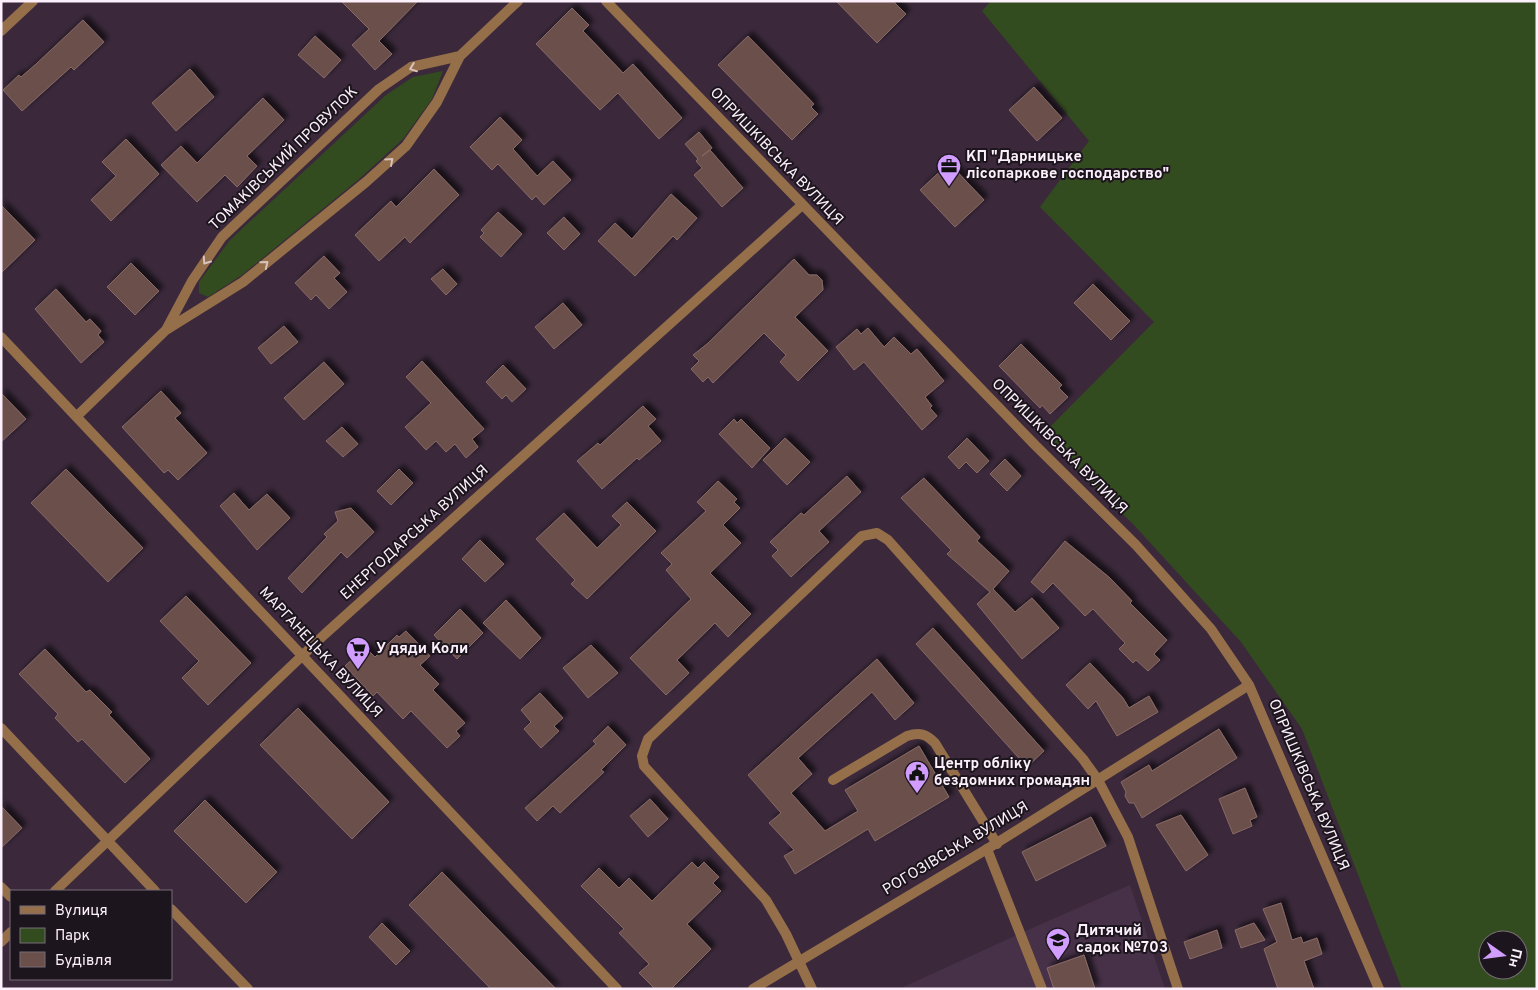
<svg xmlns="http://www.w3.org/2000/svg" width="1538" height="990" font-family="Overpass,sans-serif">
<style>
.built{fill:#473148}
.green{fill:#334c1f;fill-rule:evenodd}
.building{fill:#6b4f4b;stroke:#886966;filter:url(#shadow)}
.lines{fill:none;stroke-linecap:round;stroke-linejoin:round}
.service{stroke:#956f4a;stroke-width:10}
.minor{stroke:#956f4a;stroke-width:10}
.oneway{stroke:#d7c3bd}
.labels{text-anchor:middle;dominant-baseline:central;stroke-width:4;stroke-linejoin:round;paint-order:stroke}
.street-label{font-size:15px;fill:#fbf0fb;stroke:#1d151d}
.poi-label{font-size:15px;font-weight:bold;fill:#fbf0fb;stroke:#1d151d;text-anchor:start}
</style>
<defs>
<filter id="shadow"><feDropShadow dx="4.5" dy="-4.5" stdDeviation="2.5" flood-color="#0009"/></filter>
</defs>
<rect width="100%" height="100%" fill="#3b293b"/>
<path class="built" d="M1130,885l35,104h-266l122,-56z"/>
<path class="green" d="M991,1h546v988h-135l-100,-260 -61,-87 -108,-118 -91,-89 112,-113 -114,-115 49,-66 -107,-130zM1488,940h30v30h-30z
M443,71l-11,28 -29,40 -45,41 -116,95 -34,22 -9,-4v-11l31,-42 156,-145 27,-18z"/>
<path class="building" d="M341,1h77l-39,40 13,13 -17,16 -23,-25 17,-16z
M836,1h57l13,13 -29,29z
M572,8l17,17 -6,6 40,42 10,-9 49,54 -23,21 -41,-46 -18,17 -64,-66z
M83,20l21,22 -30,28 -3,-3 -49,44 -19,-21 16,-15 2,2 14,-12z
M315,36l26,24 -17,18 -26,-23z
M748,36l66,68 -3,3 7,7 -26,26 -74,-75z
M190,69l24,28 -38,34 -24,-28z
M1034,87l28,31 -25,23 -28,-31z
M263,98l21,22 -37,36 10,10 -20,21 -12,-12 -28,27 -36,-37 20,-19 16,17z
M500,117l22,23 -9,9 24,27 16,-15 18,19 -27,25 -8,-9 -4,4 -34,-36 -6,6 -22,-23z
M699,132l13,16 -10,8 8,-6 33,38 -21,19 -28,-32 8,-7 -6,-7 2,-2 -13,-15z
M126,139l33,35 -48,47 -20,-21 25,-24 -14,-14z
M949,163l35,37 -29,27 -35,-37z
M434,169l25,26 -49,48 -5,-6 -26,24 -24,-26 36,-34 5,6z
M671,194l26,24 -20,22 -4,-4 -38,40 -37,-35 17,-18 17,16z
M1,205l34,35 -34,33z
M498,212l24,22 -21,23 -21,-20 4,-4 -3,-3z
M564,217l16,17 -16,16 -17,-17z
M324,256l16,17 -6,5 13,14 -18,17 -13,-14 -5,5 -16,-17z
M794,259l15,16h8l5,5 1,10 -28,27 33,34 -30,30 -18,-19 6,-7 -22,-22 -51,50 -5,-6 -5,5 -12,-13 8,-8 -6,-6 14,-11z
M131,263l28,28 -24,24 -28,-28z
M443,269l14,15 -11,11 -15,-16z
M1093,284l37,37 -19,19 -37,-37z
M56,289l30,33 4,-3 11,12 -3,4 6,7 -23,21 -46,-54z
M563,303l19,22 -28,24 -19,-22z
M284,326l14,16 -27,22 -13,-16z
M868,328l16,19 10,-10 17,17 6,-5 27,32 -19,16 7,9 -2,2 7,8 -15,14 -58,-68 -10,8 -18,-23 21,-18 4,5z
M1021,344l41,41 -3,3 9,9 -18,17 -8,-9 -2,3 -41,-42z
M422,361l62,68 -12,10 6,8 -12,11 -11,-14 -9,8 -10,-11 -10,9 -21,-23 26,-24 -25,-26z
M324,362l20,22 -40,36 -20,-22z
M503,365l23,24 -14,13 -6,-7 -4,4 -16,-17z
M161,391l20,22 -6,5 32,35 -29,27 -10,-10 -4,3 -42,-46z
M1,393l25,26 -25,23z
M643,406l13,13 -8,7 13,15 -22,19 -2,-2 -35,31 -25,-28 21,-18 2,2z
M734,419l3,4 4,-4 29,29 -18,20 -33,-34z
M342,427l16,17 -15,13 -17,-16z
M785,438l25,24 -23,23 -24,-25z
M967,438l22,23 -12,12 -11,-11 -7,7 -11,-12z
M1005,459l16,17 -14,15 -17,-17z
M66,469l77,79 -35,34 -77,-79z
M399,469l14,14 -22,22 -14,-14z
M847,476l14,16 -42,39 10,11 -38,35 -19,-21 6,-6 -8,-8 31,-29 3,2z
M924,478l56,59 -3,4 32,30 -16,18 22,23 17,-14 27,30 -37,31 -45,-55 13,-12 -43,-38 4,-4 -50,-52z
M718,481l19,18 -3,3 6,6 -17,17 18,18 -31,30 41,41 -23,23 -13,-14 -38,37 12,13 -23,22 -36,-37 61,-59 -25,-29 6,-6 -11,-11 45,-42 -9,-9z
M234,493l15,17 18,-16 23,24 -33,32 -37,-44z
M627,502l29,29 -69,68 -16,-15 4,-4 -39,-41 28,-26 33,35 24,-23 -9,-9z
M351,508l23,24 -27,26 -6,-6 -39,41 -14,-15 39,-41 -3,-3 14,-13 -3,-9z
M480,540l24,24 -19,18 -23,-23z
M1065,541l45,37 22,23 -2,2 37,37 -13,14 6,6 -12,11 -12,-11 -3,3 -14,-14 6,-6 -32,-34 -8,7 -32,-33 -10,10 -12,-11z
M186,596l65,67 -43,42 -26,-27 17,-17 -39,-40z
M506,600l35,38 -21,21 -37,-36z
M460,609l23,24 -26,26 -23,-24z
M933,628l111,123 -17,16 -111,-123z
M406,631l24,25 -10,9 19,19 -6,6 32,33 -9,8 4,5 -13,12 -36,-37 -8,8 -26,-27 -4,4 -28,-30 20,-19 10,10 22,-22 2,2z
M591,645l27,28 -30,25 -25,-30z
M45,649l41,43 4,-2 22,22 -3,3 41,44 -25,24 -43,-44 -4,3 -23,-24 3,-4 -39,-40z
M877,659l37,44 -19,17 -23,-28 -74,66 14,16 -21,19 34,38 33,-20 -13,-21 74,-44 30,51 -74,44 -7,-12 -73,45 -11,-18 10,-6 -25,-27 12,-10 -33,-38z
M1090,663l33,35 6,10 20,-12 9,16 -41,24 -21,-35 -8,8 -22,-24z
M540,693l23,25 -9,8 5,5 -18,17 -17,-19 7,-7 -10,-12z
M298,708l91,94 -37,37 -92,-94z
M608,726l18,19 -25,25 3,2 -44,41 -7,-7 -16,15 -12,-13 71,-64 -3,-3z
M1219,729l18,29 -95,60 -8,-15h-5l-4,-7 1,-4 -5,-10 28,-17 3,6z
M1245,788l12,29 -7,3 2,6 -19,8 -14,-35z
M650,799l18,20 -20,18 -18,-21z
M205,800l72,72 -31,31 -72,-72z
M1,806l21,22 -21,20z
M1181,815l27,40 -22,16 -30,-46z
M1091,817l15,29 -70,35 -14,-29z
M692,862l6,6 6,-6 15,15 -6,6 8,8 -34,33 24,25 -40,40h-16l-16,-16 10,-9 -30,-31 5,-4 -43,-43 18,-18 20,20 10,-10 23,23z
M442,872l114,117h-65l-82,-84z
M1281,903l11,37 9,-3 2,6 14,-5 5,16 -18,7 10,28h-36l-14,-40 13,-7 -14,-33z
M382,923l28,28 -14,14 -27,-28z
M1254,923l11,17 -24,8 -6,-18z
M1217,930l5,18 -32,11 -6,-17z
M1084,955l11,34h-41l-7,-21z"/>
<g class="lines">
<path class="service" d="M833,780l74,-44c13,-4 19,-2 28,7l62,101
M987,849l55,140
M1,887l10,10
M812,989l-26,-55 -20,-34 -122,-134 -2,-10 6,-17 214,-203 15,-3 11,7 195,219 15,21 30,57 50,152"/>
<path class="minor" d="M606,1l429,444 101,100 75,84 38,56 130,304
M1,31l32,-30
M166,330l26,-49 30,-44 157,-148 32,-22 49,-11
M1,337l616,652
M77,416l89,-86 77,-48 123,-100 40,-36 31,-44 23,-46 58,-55
M1,728l154,163
M55,891l270,-257 477,-429
M171,909l77,80
M1,942l10,-10
M753,989l234,-140 262,-164"/>
</g>
<defs><path id="oneway-chevron" d="M-2-3.5L2.5 0L-2 3.5" fill="none" stroke-width="1.6" stroke-linecap="round" stroke-linejoin="round" transform="scale(1.25)"/></defs>
<g class="oneway">
<use href="#oneway-chevron" transform="translate(413 68) rotate(159)"/>
<use href="#oneway-chevron" transform="translate(390 161) rotate(-42)"/>
<use href="#oneway-chevron" transform="translate(206 261) rotate(125)"/>
<use href="#oneway-chevron" transform="translate(265 264) rotate(-39)"/>
</g>
<defs>
<symbol id="office-pin" viewBox="-11 -11 22 30"><path d="M0 17L-7.5 6A9.5 9.5 0 1 1 7.5 6Z" fill="#d19dfe" stroke="#1d151d"/><path d="M-6-3h4V-5.5h4V-3h4V5H-6ZM-1-4.5V-3h2v-1.5ZM-6 0V1H6V0Z" fill="#111"/></symbol>
<symbol id="supermarket-pin" viewBox="-11 -11 22 30"><path d="M0 17L-7.5 6A9.5 9.5 0 1 1 7.5 6Z" fill="#d19dfe" stroke="#1d151d"/><path d="M-6-5.5h2.5l.6 2H6L4.5 2H-2.5L-4.4-4H-6ZM-1.5 3.2a1.3 1.3 0 1 0 .1 0ZM3 3.2a1.3 1.3 0 1 0 .1 0Z" fill="#111"/></symbol>
<symbol id="civic-pin" viewBox="-11 -11 22 30"><path d="M0 17L-7.5 6A9.5 9.5 0 1 1 7.5 6Z" fill="#d19dfe" stroke="#1d151d"/><path d="M-.6-6.5H3V-4.5H.6V-3L4-1V1h2V6H-6V1h2V-1L-.6-3ZM-1.2 2.5V6h2.4V2.5Z" fill="#111"/></symbol>
<symbol id="school-pin" viewBox="-11 -11 22 30"><path d="M0 17L-7.5 6A9.5 9.5 0 1 1 7.5 6Z" fill="#d19dfe" stroke="#1d151d"/><path d="M0-5L7-2L0 1L-7-2ZM-4 1L0 2.5L4 1V4Q0 6-4 4Z" fill="#111"/></symbol>
</defs>
<g fill-rule="evenodd">
<use href="#office-pin" x="935" y="152" width="28" height="38"/>
<use href="#supermarket-pin" x="344" y="635" width="28" height="38"/>
<use href="#civic-pin" x="903" y="759" width="28" height="38"/>
<use href="#school-pin" x="1044" y="926" width="28" height="38"/>
</g>
<g class="labels">
<g class="street-label">
<text transform="translate(776 157) rotate(46)">ОПРИШКІВСЬКА ВУЛИЦЯ</text>
<text transform="translate(284 159) rotate(-44)">ТОМАКІВСЬКИЙ ПРОВУЛОК</text>
<text transform="translate(1059 447) rotate(45)">ОПРИШКІВСЬКА ВУЛИЦЯ</text>
<text transform="translate(415 533) rotate(-42)">ЕНЕРГОДАРСЬКА ВУЛИЦЯ</text>
<text transform="translate(320 653) rotate(47)">МАРГАНЕЦЬКА ВУЛИЦЯ</text>
<text transform="translate(1308 785) rotate(67)">ОПРИШКІВСЬКА ВУЛИЦЯ</text>
<text transform="translate(956 849) rotate(-31)">РОГОЗІВСЬКА ВУЛИЦЯ</text>
</g>
<g class="poi-label">
<text x="966" y="157">КП "Дарницьке<tspan x="966" dy="17">лісопаркове господарство"</tspan></text>
<text x="376" y="649">У дяди Коли</text>
<text x="934" y="764">Центр обліку<tspan x="934" dy="17">бездомних громадян</tspan></text>
<text x="1076" y="931">Дитячий<tspan x="1076" dy="17">садок №703</tspan></text>
</g>
</g>
<rect width="1538" height="990" fill="none" stroke="#fbf0fb" stroke-width="5"/>
<rect x="10" y="890" width="162" height="90" fill="#1d151d" stroke="#766d76"/>
<rect x="20" y="906" width="25" height="8" fill="#956f4a" stroke="#766d76"/>
<text x="55" y="915" font-size="15" fill="#fbf0fb">Вулиця</text>
<rect x="20" y="928" width="25" height="15" fill="#334c1f" stroke="#766d76"/>
<text x="55" y="940" font-size="15" fill="#fbf0fb">Парк</text>
<rect x="20" y="952" width="25" height="15" fill="#6b4f4b" stroke="#766d76"/>
<text x="55" y="965" font-size="15" fill="#fbf0fb">Будівля</text>
<g transform="translate(1503 955) rotate(104)"><circle r="24" fill="#1d151d" stroke="#766d76"/>
<path d="M0-4L9 19L0 12L-9 19Z" fill="#d19dfe"/>
<text y="-8" font-size="14" font-weight="bold" text-anchor="middle" fill="#fbf0fb">Пн</text>
</g>
</svg>
